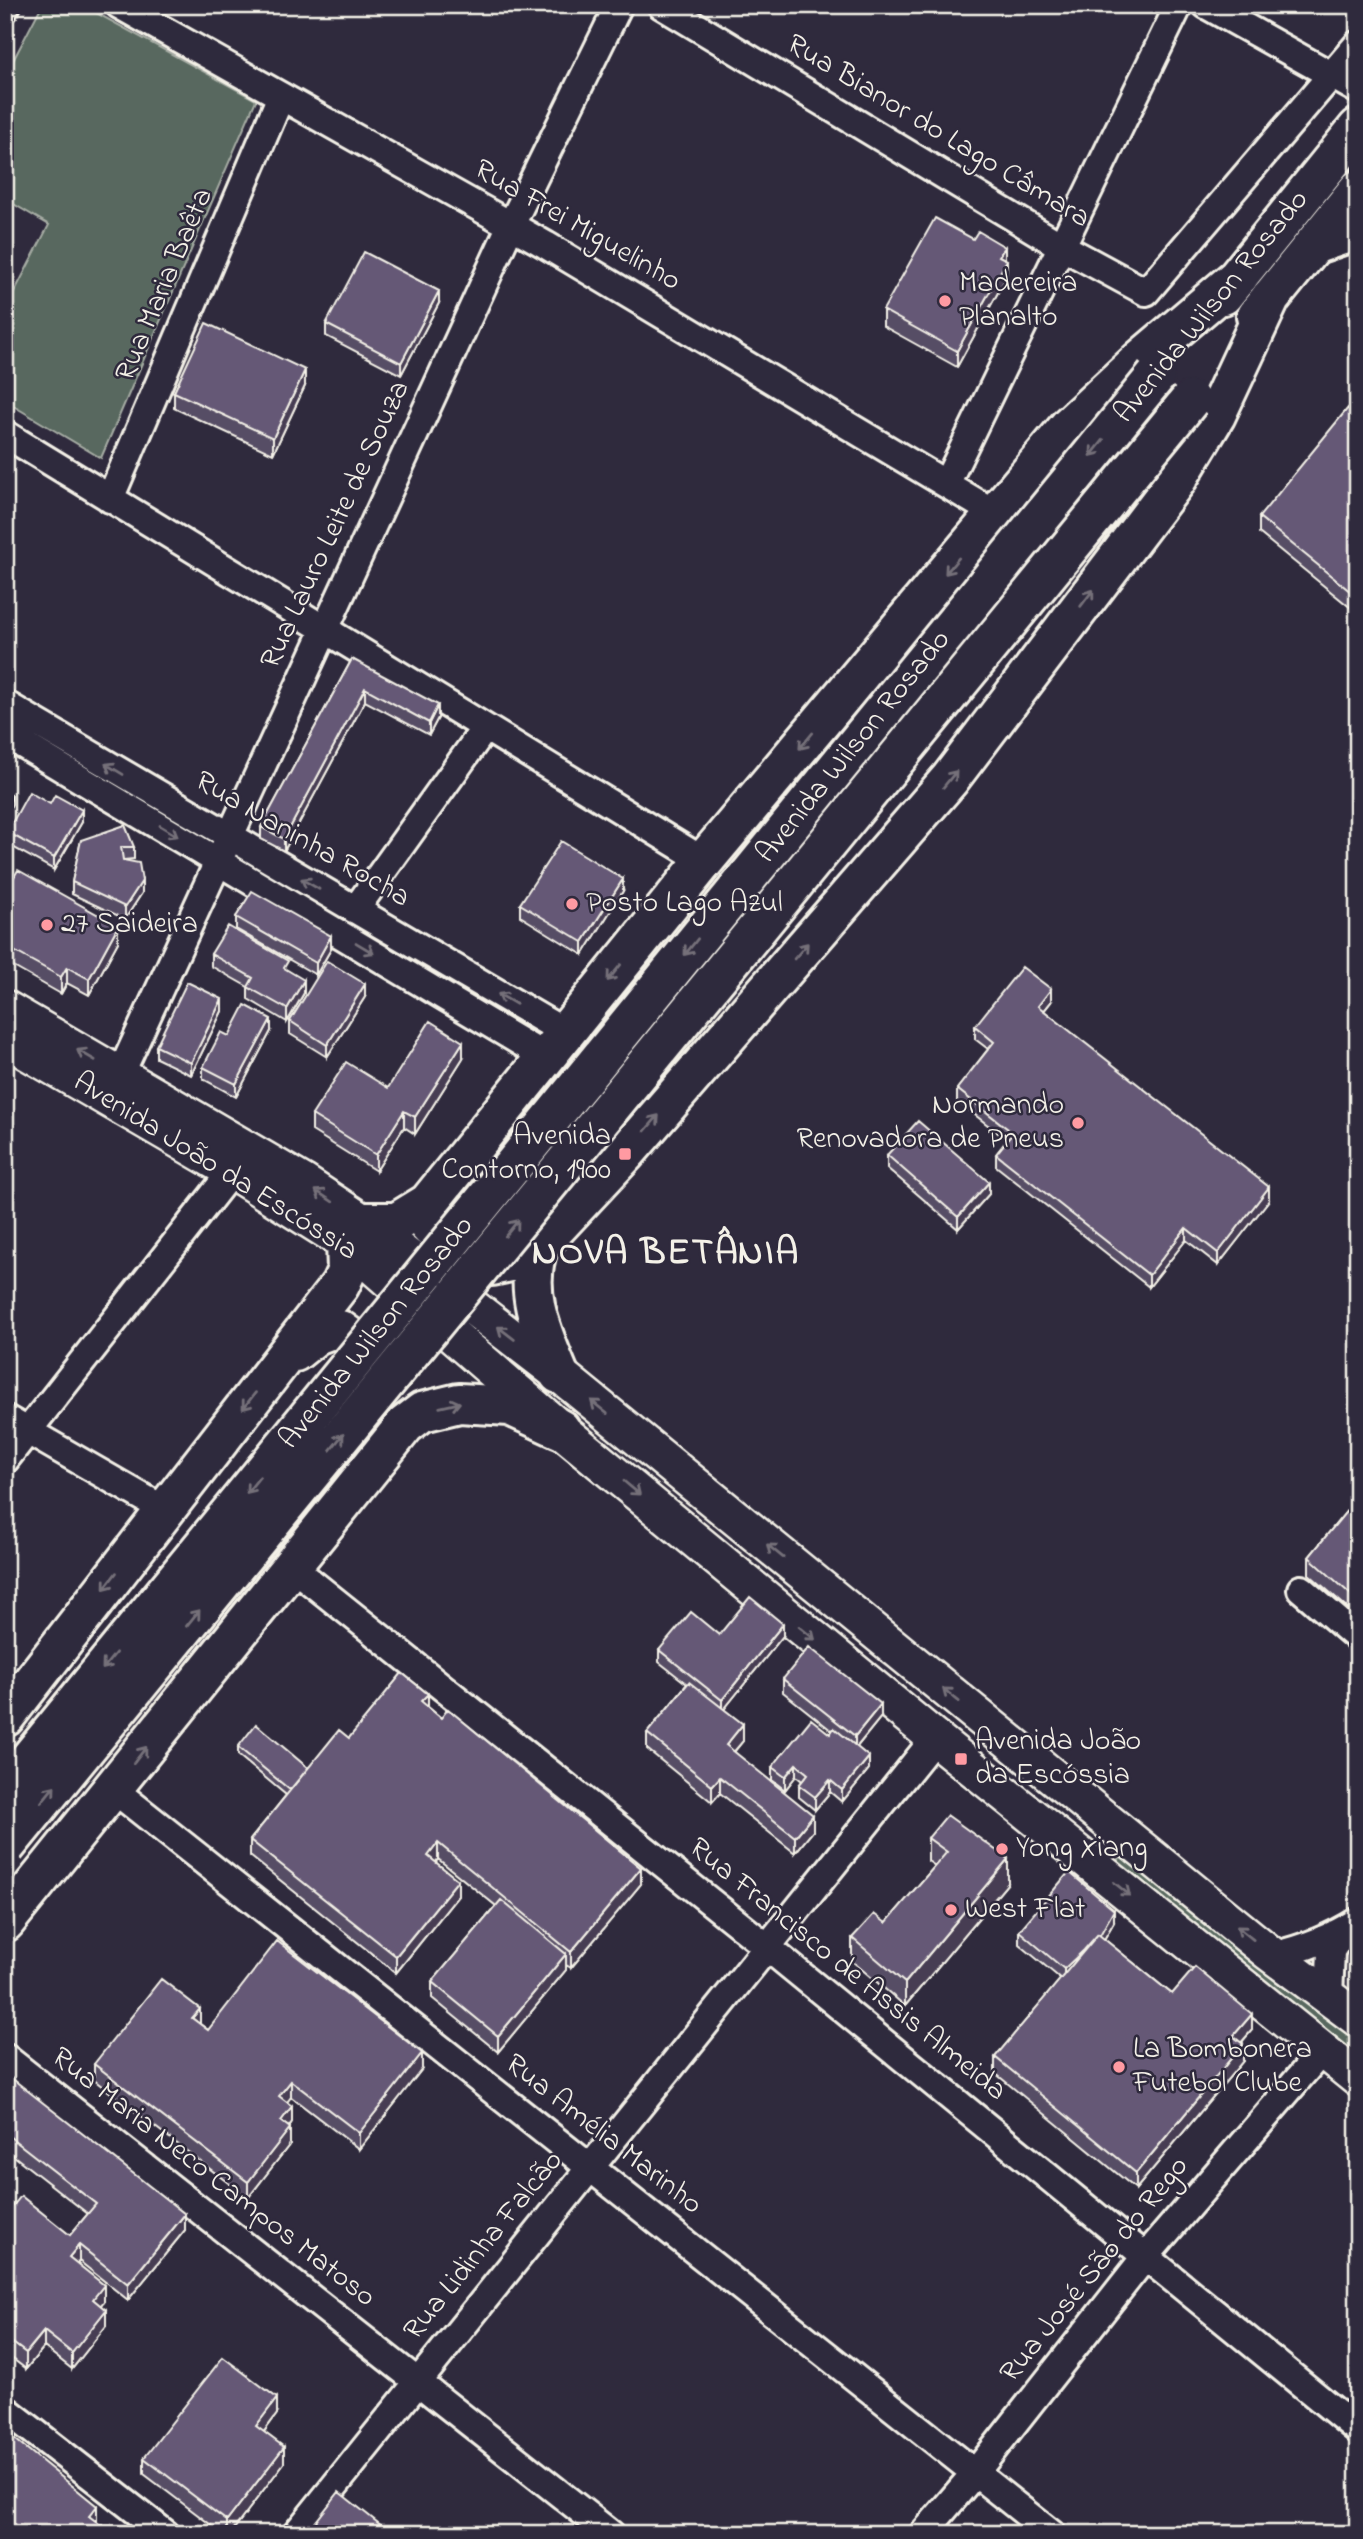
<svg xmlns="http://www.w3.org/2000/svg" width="1363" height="2539" font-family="'Indie Flower',sans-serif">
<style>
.green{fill:#58685f;stroke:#a6aca4;stroke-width:2}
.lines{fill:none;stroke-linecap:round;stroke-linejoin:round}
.minor-casing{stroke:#f4f1e8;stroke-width:32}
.major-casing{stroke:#f4f1e8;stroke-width:40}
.highway-casing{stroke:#f4f1e8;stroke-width:44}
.minor{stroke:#2f2a3d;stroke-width:26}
.major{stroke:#2f2a3d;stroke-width:35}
.highway{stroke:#2f2a3d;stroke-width:38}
.highway-bridge-casing{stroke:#f4f1e8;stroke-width:44;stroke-linecap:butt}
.highway-bridge{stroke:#2f2a3d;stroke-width:38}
.wall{fill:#574d65;stroke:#f4f1e8;stroke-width:2}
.shaded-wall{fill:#473e53;stroke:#f4f1e8;stroke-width:2}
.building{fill:#655976;stroke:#f4f1e8;stroke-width:2}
.oneway{stroke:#747079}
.poi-dot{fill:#ff9aa2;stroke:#2f2a3d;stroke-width:2.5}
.labels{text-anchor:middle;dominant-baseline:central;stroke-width:5;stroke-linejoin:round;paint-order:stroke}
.street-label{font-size:30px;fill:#f4f1e8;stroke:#2f2a3d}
.poi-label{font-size:30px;fill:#f4f1e8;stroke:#2f2a3d;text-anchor:start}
.district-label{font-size:37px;font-weight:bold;letter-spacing:2px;fill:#f4f1e8;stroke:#2f2a3d}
</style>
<rect width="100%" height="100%" fill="#2f2a3d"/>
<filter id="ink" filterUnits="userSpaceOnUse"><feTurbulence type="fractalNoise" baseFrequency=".0143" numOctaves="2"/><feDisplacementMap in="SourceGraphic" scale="14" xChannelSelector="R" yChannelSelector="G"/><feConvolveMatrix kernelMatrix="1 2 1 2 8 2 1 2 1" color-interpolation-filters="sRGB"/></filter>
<g filter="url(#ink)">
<path class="green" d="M42,5h40l174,95 -155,358 -96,-57v-91l44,-85 -44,-26v-123z
M1122,1854l7,2 229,185v15l-11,-5 -231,-189z"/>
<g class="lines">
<defs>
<path id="minor" d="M119,5l427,240 450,269
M661,5l400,241 85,46 212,-248
M1206,5l152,85
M5,8l2,-3
M1311,252l47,-16
M5,434l699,427
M946,484l233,-479
M110,499l171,-403
M5,704l561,329
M5,734l542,324
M355,910l130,-182
M120,1075l391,-850 108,-220
M5,1418l160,92
M5,1460l227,-289
M291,1566l476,381 591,483
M1301,1589l57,49
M113,1789l939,745
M1272,1956c30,-7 60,-18 86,-35
M1329,1996l2,-45 13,-21
M5,2057l606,477
M5,2409l161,125
M296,2534l639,-796
M923,2534l52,-61 170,-216 177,-206"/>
<path id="major" d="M5,1008l298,174 60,40 196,152 709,578 90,67
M5,1039l227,132 114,72 214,186 375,309 423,341"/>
<path id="highway" d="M1223,295l135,-167
M1256,316l102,-126
M428,1203v22l22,24 26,14 16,3 28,-6 19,-14 86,-92 325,-375 226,-298 40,-66 55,-118
M363,1222h34l31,-19 276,-342 366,-436 71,-66 98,-83
M539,1246c-17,44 3,87 20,128
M295,1352l21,-17 13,-5h11l51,37
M5,1717l335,-432 7,-15 -1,-27
M5,1922l400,-497 17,-13 37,-9 51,3 50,23"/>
</defs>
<use href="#minor" class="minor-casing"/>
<use href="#major" class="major-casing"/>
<use href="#highway" class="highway-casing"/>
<use href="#minor" class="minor"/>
<use href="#major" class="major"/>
<use href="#highway" class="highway"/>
<defs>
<path id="highway-bridge" d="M5,1789l1151,-1413
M5,1847l1185,-1447"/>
</defs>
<use href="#highway-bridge" class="highway-bridge-casing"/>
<use href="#highway-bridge" class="highway-bridge"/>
</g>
<path class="wall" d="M1005,259l2,17 -50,91 -74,-41v-16z
M439,303l-38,72 -75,-39v-12z
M305,386l-32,68 -99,-46v-16z
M1358,416v183l-7,9 -92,-75v-16z
M352,659l86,59 -9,17 -64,-34 -81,150 -23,-12v-12z
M50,804l32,18 -28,48 -47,-26v-12z
M81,840l53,7v12l-11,1 19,33 -17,26 -53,-25v-12z
M623,891l-40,64 -63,-39v-12z
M5,892l113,50 -29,53 -22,-12 -6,11 -56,-32z
M236,917l95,32 -15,26 -80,-46z
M211,954l77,17 16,22 -17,29 -39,-23v-12l-37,-21z
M365,997l-38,60 -37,-23v-13z
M1051,1002l-7,9 225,189 -51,65 -32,-25 -37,47 -153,-121v-12l11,-14 -50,-39v-12l31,-40 -13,-10v-13z
M222,1011l-31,64 -35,-17v-12z
M271,1031l-35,66 -33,-18v-12l26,-31z
M463,1058l-48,76 -11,-7 -28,44 -64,-40v-16l76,-27z
M887,1155l102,39 -31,35 -71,-61z
M1358,1497v120l-49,-43v-17z
M719,1635l64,1 -59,73 19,32 -9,11 79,79 -18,22 -75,-60 -8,9 -65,-53v-16l40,-49 -28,-22v-12z
M783,1679l98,38 -24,30 12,22 -27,33 -12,-10 -15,18 -16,-13v-12l3,-4 -6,-5 -11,14 -13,-10v-13l58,-33 2,-3 -49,-39z
M428,1707l213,177 -70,84 -5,-3v5l-68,82 -66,-54v-16l64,-76 -58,-47 -2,3 22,34 -62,77 -146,-117v-16l36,-45 -48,-40v-8l70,21 41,-30z
M928,1838l80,45 -103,123 -53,-45v-23l34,-15 49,-57 -7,-5z
M1114,1922l-10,17 68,55 80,36 -11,13 2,18 -107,128 -141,-116v-16l66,-78 -42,-35v-13z
M200,2024l8,6 214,39 -63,80 -68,-52 -4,5 5,20 -3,5 1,17 -42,54 -154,-118v-16z
M5,2073l180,157 -57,70 -49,-39 -2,3 27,37 -3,4 5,21 -34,43 -28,-22 -18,22 -21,-16v-137l65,19 18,-21 -83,-65z
M277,2414l-13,18 20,31 -54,71h-7l-79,-60v-16z"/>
<path class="shaded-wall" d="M1005,247v16l-6,-7z
M1007,260v16l-50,91v-16z
M439,291v12l-38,72v-12z
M305,370v16l-32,68v-16z
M1358,583v16l-7,9v-16z
M365,688v13l-81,150v-12z
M438,705v13l-9,17v-12z
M12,795v9l-7,14v-8z
M82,810v12l-28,48v-12z
M13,861v12l-8,15v-13z
M623,879v12l-40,64v-13z
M142,881v12l-17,26v-12z
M118,926v16l-29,53v-16z
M331,936v13l-15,26v-12z
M67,967v16l-6,11v-17z
M304,980v13l-17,29v-13z
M365,984v13l-38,60v-12z
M1051,989v13l-13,16v-12z
M222,999v12l-31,64v-12z
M271,1019v12l-35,66v-13z
M463,1042v16l-48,76v-17z
M404,1111v16l-28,44v-16z
M989,1182v12l-31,35v-12z
M1269,1187v13l-51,65v-12z
M1186,1228v12l-37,47v-12z
M783,1624v12l-61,76v-12z
M428,1694v16l-7,-9z
M881,1704v13l-26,32v-13z
M743,1724v17l-17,20v-16z
M869,1757v12l-27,33v-12z
M796,1764v12l-11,14v-13z
M720,1777v16l-8,9v-16z
M830,1780v12l-15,18v-13z
M813,1815v16l-18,22v-16z
M438,1843v16l-10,13v-16z
M1008,1859v24l-103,123v-23z
M641,1868v16l-70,84v-16z
M458,1880v16l-62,77v-17z
M1114,1910v12l-16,28 -34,31v-12z
M566,1954v16l-68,82v-16z
M200,2009v16l-8,-7z
M1252,2014v16l-19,22v-16z
M1243,2044v17l-107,128v-16z
M422,2053v16l-63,80v-16z
M291,2081v16l-12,15v-16z
M292,2106v16l-11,15v-16z
M290,2128v16l-42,54v-16z
M185,2214v16l-57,70v-16z
M79,2245v16l-10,13v-17z
M104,2285v16l-11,14v-16z
M106,2310v16l-34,43v-16z
M44,2331v16l-18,22v-16z
M277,2398v16l-21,28v-16z
M284,2447v16l-54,71h-3v-13z
M97,2506v16l-8,10v-16z
M102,2526v8h-6z"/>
<path class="building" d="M935,218l38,21 5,-8 27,16 -6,9 8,4 -50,91 -74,-41z
M364,252l75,39 -38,72 -75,-39z
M206,323l99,47 -32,68 -99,-46z
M1348,408l10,8v167l-7,9 -92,-75z
M352,659l86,46 -9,18 -64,-35 -81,151 -23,-12z
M5,792l7,3 -7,15z
M29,792l21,12 5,-9 27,15 -28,48 -47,-26z
M125,825l9,22h-13l2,13 16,3 3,18 -17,26 -53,-25 9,-42z
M561,841l62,38 -40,63 -63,-38z
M5,857l8,4 -8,14z
M18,870l100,56 -29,53 -22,-12 -6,10 -56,-31v-54z
M252,891l79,45 -15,27 -80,-46z
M228,926l60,35 -4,7 20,12 -17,29 -39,-22 5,-9 -42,-24z
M327,961l38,23 -38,61 -37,-24z
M1022,967l29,22 -13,17 231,181 -51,66 -32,-25 -37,47 -153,-121 17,-21 -56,-44 37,-47 -19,-16z
M187,982l35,17 -31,64 -35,-17z
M245,1005l26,14 -35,65 -33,-17 18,-35 8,4z
M430,1021l33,21 -48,75 -11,-6 -28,44 -64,-40 34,-53 42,26z
M918,1121l71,61 -31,35 -71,-62z
M1358,1497v104l-49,-44z
M750,1597l33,27 -61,76 -63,-50 32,-38 28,23z
M809,1647l72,57 -26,32 -72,-57z
M402,1673l26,21 -7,7 20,17 7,-9 193,159 -70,84 -133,-109 -10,13 30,24 -62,76 -146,-116 89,-110 10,8z
M689,1682l54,42 -17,21 87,70 -18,22 -75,-60 -8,9 -65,-53z
M811,1719l19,15 4,-6 35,29 -27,33 -12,-10 -15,17 -16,-12 9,-11 -12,-10 -11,13 -13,-10z
M256,1724l52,44 -18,22 -52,-43z
M947,1815l61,44 -103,124 -53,-45 22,-24 12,9 61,-71 -19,-14z
M1069,1872l45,38 -14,25 -2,-1 -14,16 -20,19 -45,-38z
M501,1900l65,54 -68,82 -66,-54z
M1098,1934l74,60 23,-27 57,47 -19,22 10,8 -107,129 -141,-116z
M277,1941l145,112 -63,80 -68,-52 -12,15 13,10 -11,15 9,7 -42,54 -154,-118 67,-85 39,30 -8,9 16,12z
M5,2073l180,141 -57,70 -49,-39 -10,12 35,28 -11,14 13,11 -34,43 -28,-22 -18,22 -21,-16v-121l16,-20 49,39 26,-31 -91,-71z
M223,2357l54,41 -21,28 28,21 -57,74 -83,-63z
M5,2431l92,75 -8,10 13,10 -6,8h-91z
M339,2492l53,42h-86z"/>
<defs><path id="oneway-shaft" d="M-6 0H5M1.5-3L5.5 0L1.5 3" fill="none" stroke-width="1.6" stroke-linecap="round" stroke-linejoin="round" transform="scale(1.75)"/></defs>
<g class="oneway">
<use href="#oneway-shaft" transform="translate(1097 448) rotate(129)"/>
<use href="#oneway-shaft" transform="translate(952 566) rotate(130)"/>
<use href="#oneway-shaft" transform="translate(1087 598) rotate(-53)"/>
<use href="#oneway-shaft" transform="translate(806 741) rotate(130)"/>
<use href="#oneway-shaft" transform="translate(114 769) rotate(-149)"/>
<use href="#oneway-shaft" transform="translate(950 779) rotate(-51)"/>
<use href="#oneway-shaft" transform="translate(169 831) rotate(31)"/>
<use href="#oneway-shaft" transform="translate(310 884) rotate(-150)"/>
<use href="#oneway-shaft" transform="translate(691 947) rotate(129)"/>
<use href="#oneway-shaft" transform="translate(365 948) rotate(31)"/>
<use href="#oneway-shaft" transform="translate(801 951) rotate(-49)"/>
<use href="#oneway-shaft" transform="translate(614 973) rotate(129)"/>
<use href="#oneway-shaft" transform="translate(507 999) rotate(-150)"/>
<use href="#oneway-shaft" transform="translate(86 1055) rotate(-150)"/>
<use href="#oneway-shaft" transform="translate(652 1123) rotate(-49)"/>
<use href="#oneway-shaft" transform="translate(324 1196) rotate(-146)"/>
<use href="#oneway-shaft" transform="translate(512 1228) rotate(-51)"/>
<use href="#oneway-shaft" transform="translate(506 1333) rotate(-142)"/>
<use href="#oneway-shaft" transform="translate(249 1401) rotate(128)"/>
<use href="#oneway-shaft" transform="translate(450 1405) rotate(-13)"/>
<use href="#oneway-shaft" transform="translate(599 1407) rotate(-141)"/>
<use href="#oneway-shaft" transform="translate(337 1442) rotate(-51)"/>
<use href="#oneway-shaft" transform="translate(253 1485) rotate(129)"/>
<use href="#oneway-shaft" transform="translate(632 1488) rotate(40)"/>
<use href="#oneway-shaft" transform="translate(775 1551) rotate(-141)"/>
<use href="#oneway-shaft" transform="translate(110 1581) rotate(128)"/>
<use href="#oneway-shaft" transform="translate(193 1618) rotate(-51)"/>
<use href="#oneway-shaft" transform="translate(807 1633) rotate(39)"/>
<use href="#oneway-shaft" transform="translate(109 1661) rotate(129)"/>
<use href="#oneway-shaft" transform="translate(951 1695) rotate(-141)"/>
<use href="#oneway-shaft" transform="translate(140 1755) rotate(-52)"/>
<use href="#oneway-shaft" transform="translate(48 1794) rotate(-51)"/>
<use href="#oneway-shaft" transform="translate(1122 1889) rotate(39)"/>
<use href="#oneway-shaft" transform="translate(1245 1933) rotate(-141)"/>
</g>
</g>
<g class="poi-dot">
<circle cx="945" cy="301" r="7"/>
<circle cx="572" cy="904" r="7"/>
<circle cx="47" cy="925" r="7"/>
<circle cx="1078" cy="1123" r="7"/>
<rect x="618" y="1147" width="14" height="14" rx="3.5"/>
<rect x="954" y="1752" width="14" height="14" rx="3.5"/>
<circle cx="1002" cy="1849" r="7"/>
<circle cx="951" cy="1910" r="7"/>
<circle cx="1119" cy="2067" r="7"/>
</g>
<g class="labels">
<g class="street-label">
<text transform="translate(938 132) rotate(31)">Rua Bianor do Lago Câmara</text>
<text transform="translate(577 226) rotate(30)">Rua Frei Miguelinho</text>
<text transform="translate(165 285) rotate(-67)">Rua Maria Baêta</text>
<text transform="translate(1212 307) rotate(-51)">Avenida Wilson Rosado</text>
<text transform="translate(336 525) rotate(-65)">Rua Lauro Leite de Souza</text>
<text transform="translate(854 747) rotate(-51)">Avenida Wilson Rosado</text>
<text transform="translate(302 840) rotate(30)">Rua Naninha Rocha</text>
<text transform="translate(215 1167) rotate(32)">Avenida João da Escóssia</text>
<text transform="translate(377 1333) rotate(-51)">Avenida Wilson Rosado</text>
<text transform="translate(847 1970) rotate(39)">Rua Francisco de Assis Almeida</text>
<text transform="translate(603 2135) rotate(38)">Rua Amélia Marinho</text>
<text transform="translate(213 2178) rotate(38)">Rua Maria Neco Campos Matoso</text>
<text transform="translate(484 2246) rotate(-51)">Rua Lidinha Falcão</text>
<text transform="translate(1095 2270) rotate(-51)">Rua José São do Rego</text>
</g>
<g class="poi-label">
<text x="959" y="284">Madereira<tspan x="959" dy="34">Planalto</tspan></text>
<text x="586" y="904">Posto Lago Azul</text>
<text x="61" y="925">27 Saideira</text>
<text x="1064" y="1106" text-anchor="end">Normando<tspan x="1064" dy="34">Renovadora de Pneus</tspan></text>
<text x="611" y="1137" text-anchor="end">Avenida<tspan x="611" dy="34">Contorno, 1900</tspan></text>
<text x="975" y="1742">Avenida João<tspan x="975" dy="34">da Escóssia</tspan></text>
<text x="1016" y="1849">Yong Xiang</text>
<text x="965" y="1910">West Flat</text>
<text x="1133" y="2050">La Bombonera<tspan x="1133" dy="34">Futebol Clube</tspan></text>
</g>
<g class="district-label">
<text x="666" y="1254">NOVA BETÂNIA</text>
</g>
</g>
<rect width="1363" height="2539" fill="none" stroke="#2f2a3d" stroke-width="28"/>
<rect x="14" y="14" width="1335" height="2511" fill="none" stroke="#f4f1e8" stroke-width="2.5" filter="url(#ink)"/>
</svg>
